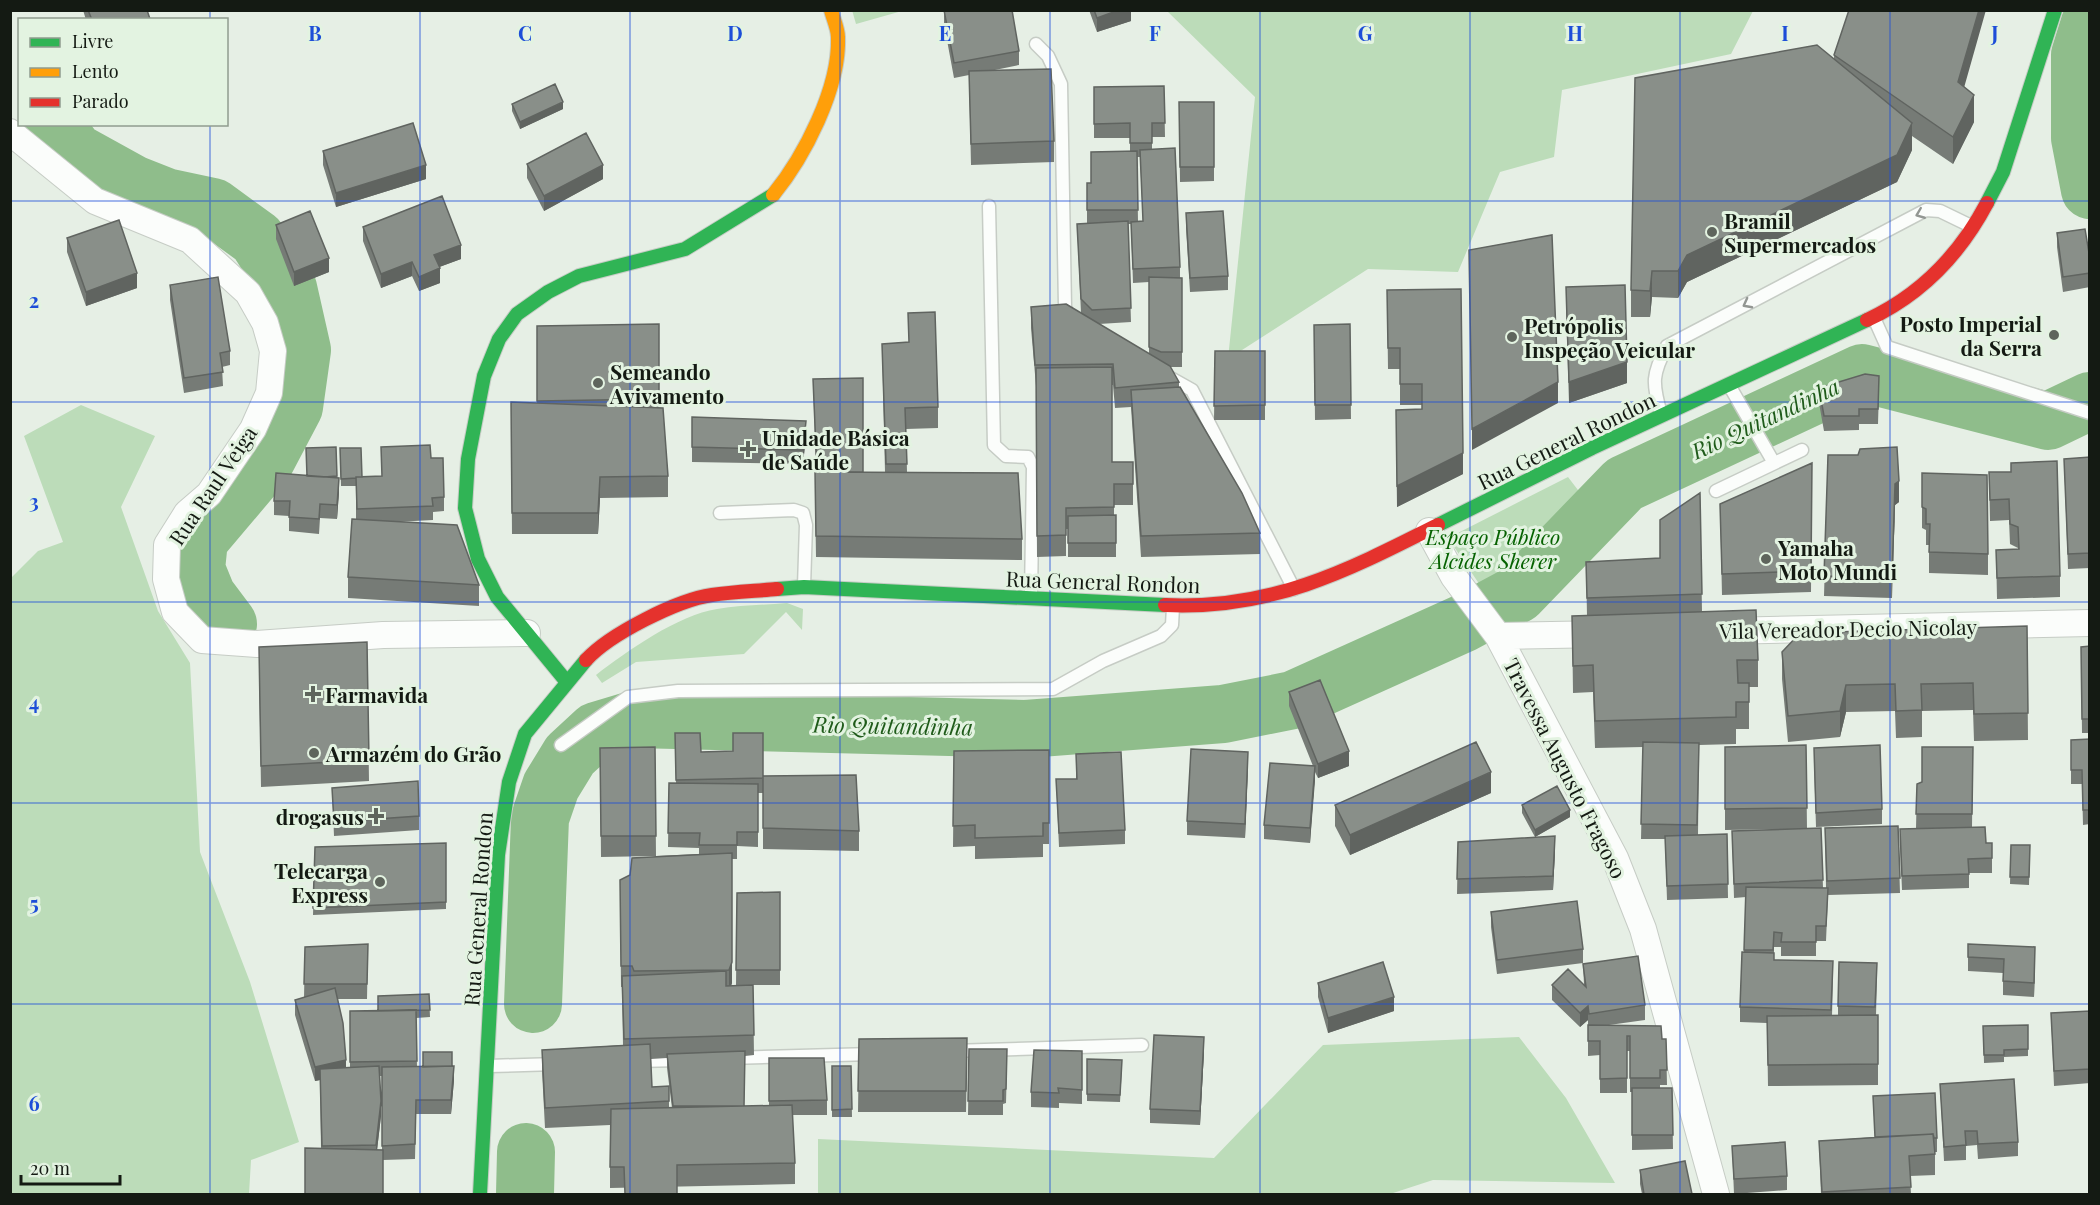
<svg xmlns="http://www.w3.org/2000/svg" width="2100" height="1205" font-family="'Playfair Display',serif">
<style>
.green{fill:#bcdcb9}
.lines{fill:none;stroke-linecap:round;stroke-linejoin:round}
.river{stroke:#8fbd8b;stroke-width:58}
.lane-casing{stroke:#c6ccc5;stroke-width:15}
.street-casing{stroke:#c6ccc5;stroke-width:28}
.fast-casing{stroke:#c6ccc5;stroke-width:16}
.slow-casing{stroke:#c6ccc5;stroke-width:16}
.jam-casing{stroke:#c6ccc5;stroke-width:16}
.lane{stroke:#fbfdfb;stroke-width:12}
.street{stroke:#fbfdfb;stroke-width:26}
.fast{stroke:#30b455;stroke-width:14}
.slow{stroke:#ff9f0a;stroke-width:14}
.jam{stroke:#e5322d;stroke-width:14}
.wall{fill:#767b76;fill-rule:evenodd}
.shaded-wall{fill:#606460}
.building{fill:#898f89;stroke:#606460;stroke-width:1.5}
.oneway{stroke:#939793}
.grid{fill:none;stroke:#1d4ed8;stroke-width:1.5;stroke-opacity:0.55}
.poi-dot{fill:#5e655c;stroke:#e3f3e1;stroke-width:2}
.labels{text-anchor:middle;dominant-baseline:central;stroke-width:6;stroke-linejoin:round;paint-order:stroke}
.poi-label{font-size:21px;font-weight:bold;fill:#141a13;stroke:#e3f3e1;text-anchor:start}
.street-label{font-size:21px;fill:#141a13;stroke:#e3f3e1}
.park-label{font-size:21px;font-style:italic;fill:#066200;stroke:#e3f3e1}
.water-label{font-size:22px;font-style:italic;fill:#1f5b1a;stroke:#e3f3e1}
.grid-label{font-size:20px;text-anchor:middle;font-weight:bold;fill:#1d4ed8;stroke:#e3f3e1;stroke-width:6;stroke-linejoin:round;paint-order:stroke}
</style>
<rect width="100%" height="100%" fill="#e6efe5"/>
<path class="green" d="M852,10h50v1l-46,13z
M1167,11h586l-22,43 -169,36 -8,67 -54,15 -42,100 -90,-3 -140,90 27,-262z
M81,405l74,31 -34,71 37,104 32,52 10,189 50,130 49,160 -48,18 -2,34h-238v-616l27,-27 25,-9 -39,-106z
M1568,477l13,17 -68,76 -31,18 -34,-50z
M787,603l16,6 -1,21 -16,-18 -42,42 -108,8 -34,21 -6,-8c31,-24 82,-60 121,-66 23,-4 47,-4 70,-6z
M1519,1037l47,61 49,85 -182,-3 -43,14h-572v-55l396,19 109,-113z"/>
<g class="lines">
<path class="river" d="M2090,23l-10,32v83l10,52
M54,124l21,28 58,32 33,13 47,10 44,32 31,49 14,62 -8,57 -29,55 -66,78 -3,29 11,27 21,28
M533,1004l7,-186 11,-32 19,-31 26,-24 40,-12 390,10 197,-15 70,-14 171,-77 54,-29 106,-110 238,-111 186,48 42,-20
M525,1194l1,-42"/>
<defs>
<path id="lane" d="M1036,44l12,12 13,28 4,223 4,11
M989,206l5,239 12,11 22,1 5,10 -2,129
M1874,318l13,29 203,66
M1167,376l25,14 102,199
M1729,385l45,78
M1661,414c-9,-31 -9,-40 6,-68l259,-136 14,1 33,16
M1716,491l86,-41
M720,513l74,-3 9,3 3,12 -2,61
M561,745l67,-48 50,-6 375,-2 50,-28 58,-25 11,-11 1,-18
M951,1051l191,-6
M729,1058l144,-4
M636,1061l45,-1
M489,1066l67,-2"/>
<path id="street" d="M10,132l85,69 95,39 58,53 17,30 8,28 -4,42 -16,36 -44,65 -22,19 -20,32 -1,34 9,33 27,28 55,4 126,-9 144,-2
M1429,531l25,46 44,59 117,222 28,71 73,265
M1723,631l367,-8
M1498,636l108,-2"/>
<path id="fast" d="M1987,203l16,-31 52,-162
M1438,525l154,-77 275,-128
M777,589l27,-2 361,18
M566,681l-69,-84 -19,-38 -13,-51 3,-49 16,-83 15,-37 18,-25 31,-22 31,-16 106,-27 88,-54
M480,1194l18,-339 11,-73 16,-48 61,-74"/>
<path id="slow" d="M773,195c31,-38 67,-107 65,-158 0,-8 -5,-19 -7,-27"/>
<path id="jam" d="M1867,320c54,-25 93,-66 120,-117
M1165,605c106,5 182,-34 273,-80
M586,660c24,-26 91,-60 126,-65 21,-3 44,-4 65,-6"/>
</defs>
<use href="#lane" class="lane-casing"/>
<use href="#street" class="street-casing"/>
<use href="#fast" class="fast-casing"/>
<use href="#slow" class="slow-casing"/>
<use href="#jam" class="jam-casing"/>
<use href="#lane" class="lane"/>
<use href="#street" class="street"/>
<use href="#fast" class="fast"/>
<use href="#slow" class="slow"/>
<use href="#jam" class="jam"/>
</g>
<path class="wall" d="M83,10h64l3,10h-64z
M944,10l75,41v14l-29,6 64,70v21l-83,3 -2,-90 -15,3 -10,-54z
M1089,10h42v11l-34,11z
M1834,55l131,32 9,35 -21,42 -41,-28v14l-15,32 -210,100 -9,16 -26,-1 -2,20h-19v-27l203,-231z
M1164,86l1,51h-13v12l28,118v11h2v89h-12l9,15v5l81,146v21l-119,3 -10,-150 -16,1 -2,-23h-1v77h21v43h-19v10h2v42h-48v-28h-2v27l-29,1 -1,-171 -5,-58v-21l50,6 -4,-89 10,-1v-40h4l39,-32v-13h-36v-51zM1137,157h3l3,64 -5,1zM1128,224h3l2,59 16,-1v72l-50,-30 32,-2z
M1179,102h35v79l-34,1z
M512,104l51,5 -43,20 -8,-18z
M323,151l103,28 -90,28 -13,-42z
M527,164l76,15 -59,32 -17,-33z
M1186,213l42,63v14l-38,2 -4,-64z
M276,225l53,47 -35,14 -18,-47z
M363,227l98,32 -22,8 1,16 -21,8 -7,-15 -31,12 -18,-47z
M2057,233l33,26v28l-27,5 -6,-45z
M67,238l70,50 -51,18 -19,-54z
M170,285l60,66v14l-8,2 1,19 -39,7 -14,-93z
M1566,287l61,96 -58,20 -3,-95z
M1387,290l76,184 -66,33 -1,-76 26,-22v-4h-22v-36h-12z
M908,313l30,94v21l-32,1 1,43 115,67v21l-206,-3 -1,-64 1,-21 -3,-93 50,93h22l-3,-128 27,-2z
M659,324v84l9,68v21l-68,1 -2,36h-86l-1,-132 26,1v-77z
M1350,324l1,95 -36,1 -1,-95z
M1215,351h50v69h-51z
M1819,388l60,2 -1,34h-19v6l-35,1 -5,-28z
M692,417l114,19 -3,28 -111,-2z
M336,447l1,31 2,14 -2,27 -17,-1 -1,16 -30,-3v-15l-15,-1v-14l33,-25z
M381,447l50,11 13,39v14l-11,1v8l-38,2 84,63v21l-131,-8v-21l8,-58v-33h-15l-1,-38 22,29 20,-1z
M1828,455l71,47 -4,3 -3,93 -68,-2z
M2090,457v111l-22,1 -4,-110z
M1812,463l-1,129 -89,3 -2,-91z
M1989,472h22l49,104v21l-63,2 -1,-49 22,-1v-1l-8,-4 -1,-24 -19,1z
M1922,473l66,81v21l-59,-2v-28h-3v-15l-4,-2z
M1700,493l2,119 56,48v27h-9v42h-13v15l-37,1 -1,90 29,-1 1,64 -61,2 -2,-61h-24l2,-92 -48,1 -2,-56 -20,1 -1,-77h15l-1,-54 74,-4z
M2027,626l1,114 -54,1 -1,-31 -51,1v26l-26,1 -1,-27 -49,1 -6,25 -52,5 -6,-63v-27z
M367,642l2,139 -108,6 -2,-119z
M2090,646v87h-8l-1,-86z
M1289,692l60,74 -31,12 -3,-6 -5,71 -46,-4v-14l49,-59 -24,-60z
M675,733l26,19 63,24 95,55v20l-96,-2v-56h-5v54l-21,-1v13h-5v124l-1,3 22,-1h-17l1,-92 43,-1v93h-27l1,70 -9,1 -1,50h25v-48l58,42v15h-35l3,48v21l-185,4v-63l-65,3 -3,-57v-21l81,-5 -1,-58h-1l-1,-107 10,-5 26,-19 -55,1 -1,-109 55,-1 1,109 43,-2v-6l-31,-1 1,-64h7zM667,1058v10l5,40h-3v-22l-17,1 -1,-28z
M2090,739v85l-7,1 -1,-41h-11v-44z
M1806,745l1,84 14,-1 2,60h3l-1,-60 73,-2 2,67 -72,2 -2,46h-10v15h-35v-9h-7v13l59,16 -1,40 6,-1v-9l39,-29 -1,38h2v70l-110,1 -1,-63 -27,-1v-15l4,-55 2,-55 -12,1 -2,-67 72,-2 -79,1v-83z
M1973,747l-1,80 14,16h6v30h-23v15l-67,2 -2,-46 39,-16h-23l1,-44 5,-2z
M1049,750v94h-6v13l-68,2v-13l-22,1 1,-96z
M1076,754l49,76v14l-66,3 -3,-68h20z
M1814,762l68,47v15l-66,3z
M1248,766l-3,72 -58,-3v-14z
M332,788l87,28v14l-85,6z
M1491,793l-141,62 -15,-29v-21z
M1522,805l48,12 -35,20 -13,-24z
M1458,842l97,8 -2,40 -96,4z
M446,843v66l-133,6 2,-68z
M2011,845h19l-1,40 -19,-1z
M1491,912l92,37v14l-86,11 -6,-47z
M368,944l-1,55h-30l9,69 4,-1v-56h28l51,-17 1,23 -14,1 1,49 35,-1 2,14 -3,34h-35l-1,45 -32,1 -62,-12 -1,-68 -5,1 -20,-66v-15l9,-2 1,-51zM380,1076h2v74h-5l4,-34z
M1968,944l67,17 -1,36 -31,-2v-22l-35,-2z
M1583,964l62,41v15l-36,5 53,14h4l1,46h-7v3h12l1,61 -41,1v-58h-2v-41h-3v42h-27v-38l-12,1v-36l-8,7 -28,-27v-15l32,-1z
M1318,983l76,28 -66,22 -10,-36z
M2090,1011v72l-36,3 -3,-73z
M2028,1025v31l-24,1v5l-20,1 -1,-37z
M859,1039l108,20 -1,53h-108z
M969,1049l38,14 -1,40 -3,1v11h-35z
M1082,1051v53l-23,-1v5l-28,-1v-15z
M1204,1051l-4,74 -50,-2v-14z
M1087,1059l35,8 -2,35 -33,-1z
M832,1066h19l1,51h-20z
M1940,1084l78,58v14l-40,3 -1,-14 -11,1v14l-22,1z
M1873,1096l64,42v14h-2v23l-25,1 1,18h-90l-2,-53 56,-4z
M1732,1146l55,30v14l-53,4z
M1640,1170l52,24h-50l-2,-10z"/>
<path class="shaded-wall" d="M1119,10h12v11l-34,11v-14z
M1979,10h7l-28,99v-27z
M1974,95v27l-21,42v-27z
M563,102v7l-43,20v-7z
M1912,123v27l-15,32 -210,100 -9,16v-27l9,-16z
M426,165v14l-90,28v-14z
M603,165v14l-59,32v-15z
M461,245v14l-27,10v-14z
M329,258v14l-35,14v-14z
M412,262v14l-31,12v-14z
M440,268v15l-21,8v-14z
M1652,271v26l-2,20v-26z
M137,273v15l-51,18v-14z
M1627,362v21l-58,20v-21z
M1558,382v21l-86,47v-21z
M806,421v15l-3,28v-14z
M1463,453v21l-66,33v-21z
M600,477v21l-2,36v-21z
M339,478v14l-2,27v-14z
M1899,481v21l-4,3 -3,93 3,-114z
M1846,685v27l-6,25v-26z
M1349,751v15l-31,12v-14z
M1248,752v14l-3,72v-14z
M1315,766v15l-5,62v-15z
M1491,772v21l-141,62v-20z
M1570,810v7l-35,20v-7z
M1555,836v14l-2,40v-14z
M2035,947v14l-1,36v-14z
M732,962v21l-3,8v-21z
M1394,997v14l-66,22v-15z
M1588,1006v14l-8,7v-14z
M1204,1037v14l-4,74v-14z
M346,1060v15l-31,6v-14z
M454,1066v14l-3,34v-14z
M381,1101v15l-5,43v-14z"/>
<path class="building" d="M88,10h59l3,9 -2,1h-56z
M944,10h68l7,41 -65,12z
M1094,10h25l-22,8z
M1849,10h130l-21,72 16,13 -21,42 -119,-82z
M1817,45l95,78 -15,32 -210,100 -9,16h-26l-2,20 -19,-1 4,-212z
M1051,69l3,72 -83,3 -2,-73z
M555,84l8,18 -43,20 -8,-18z
M1164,86l1,37h-13v20h-22v-20l-36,1v-37z
M1179,102h35v65h-34z
M413,123l13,42 -90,28 -13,-42z
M586,133l17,32 -59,31 -17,-32z
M1175,148l5,119 -47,2 -2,-47 12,-1 -3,-71z
M1137,151l1,59h-51v-27h4v-31z
M442,196l19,49 -27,10 6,13 -21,9 -7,-15 -31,12 -18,-47z
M310,211l19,47 -35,14 -18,-47z
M1223,211l5,65 -38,2 -4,-65z
M119,220l18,53 -51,19 -19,-54z
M1128,221l3,87 -39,2 -11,-11 -4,-75z
M2085,229l5,30v14l-27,4 -6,-44z
M1552,235l6,147 -86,47 -3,-179z
M218,277l12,74 -10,2 3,19 -39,6 -14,-93z
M1149,277l33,1v74h-21l-12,-5z
M1625,285l2,77 -58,20 -3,-95z
M1461,289l2,164 -66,33 -1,-76 26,-1v-25h-22v-36h-12l-1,-58z
M1066,304l104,62 9,16 -64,6 -2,-24 -78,1 -4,-58z
M935,312l3,95 -33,1 2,56h-21l-4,-120 27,-2 -1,-29z
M659,324v75l-122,2v-75z
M1350,324l1,81h-36l-1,-80z
M1215,351h50v54l-51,1z
M1112,367v95h21v22h-19v23l-48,1v27l-29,1 -1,-168z
M1865,374l14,2 -1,33h-19v7h-35l-5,-28z
M863,378v94h-46l-4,-93z
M1180,387l62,106 18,40 -119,3 -10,-146z
M511,402l152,6 5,68 -68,1 -2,36h-86z
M692,417l114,4 -3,29 -111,-3z
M430,445l1,13h12l1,39 -12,1 1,8 -76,3 -1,-32 26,-1 -1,-29z
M336,447l1,29 -13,1 -17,-1 -1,-28z
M1897,447l2,34 -4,3 -3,93 -68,-1 4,-121h30l2,-6z
M340,448h21l1,29h-6v1l-15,1z
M2090,457v96l-22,1 -4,-95z
M2057,461l3,115 -63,2 -1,-28 23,-1 -1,-22 -8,-3 -1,-25 -19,1 -1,-28h22v-9z
M1812,463l-1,108 -89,3 -2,-70z
M815,472l203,1 4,66 -206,-3z
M276,473l63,5 -2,27 -17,-1 -1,15 -30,-2 1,-16h-16z
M1922,473l65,2 1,79 -59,-2 1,-28h-4v-15l-4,-2z
M1700,493l2,101 -115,4 -1,-36 74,-4v-38z
M1116,515v28h-48v-27z
M352,519l105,6 22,60 -131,-8z
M1756,610l2,50h-21l1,23h11v19h-13v15l-141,4 -2,-56 -20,1 -1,-50z
M2027,626l1,87 -54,1 -1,-31 -52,1 1,26 -26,1 -1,-27 -49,1 -6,26 -52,5 -6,-64 18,-19z
M367,642l2,118 -108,6 -2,-119z
M2090,646v73h-8l-1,-72z
M1320,680l29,71 -31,13 -29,-72z
M675,733h25l1,19 32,-1v-18h30v45l-87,2z
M2090,739v71h-7l-1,-40h-11v-30z
M1476,742l15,30 -141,63 -15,-30z
M1643,742l56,1 -2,82 -56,-1z
M1806,745l1,63 -82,1v-62z
M1880,745l2,64 -66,4 -2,-65z
M655,747l1,89h-55l-1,-88z
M1922,747h51l-1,67h-56l1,-30 5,-2z
M1191,749l57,3 -3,72 -58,-3z
M1049,750v73h-6v13l-68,2v-13l-22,1 1,-75z
M1121,752l4,78 -66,3 -3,-54h21l-1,-25z
M1270,763l45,3 -5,62 -46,-3z
M856,775l3,56 -96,-3v-52z
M418,781l1,35 -85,6 -2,-34z
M669,783l89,1v48h-21v13h-38l1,-12h-32z
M1557,786l13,24 -35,20 -13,-25z
M1898,826l2,52 -73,3 -2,-53z
M1985,827l1,16h6v15l-24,1 1,15 -67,2 -2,-47z
M1821,828l2,52 -89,4 -2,-53z
M1727,834l1,50 -61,2 -2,-50z
M1555,836l-2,40 -96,3 1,-37z
M446,843v59l-133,6 2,-61z
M2011,845h19l-1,32h-19z
M732,853v109l-3,8 -95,1 -2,-5h-11l-1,-86 10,-5 2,-17z
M1746,887l82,1 -2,38h-10v16h-35l1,-9 -8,-1 -1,18h-29z
M780,892v78h-44l1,-77z
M1577,901l6,48 -86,11 -6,-48z
M368,944l-1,40h-63l1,-37z
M1968,944l67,3 -1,36 -31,-2 1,-22 -36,-2z
M1742,952l32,1v7l59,1 -2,49 -91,-3z
M1638,956l7,49 -56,9 -1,-8 -8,7 -28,-28 16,-16 18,18 -3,-23z
M1383,962l11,35 -66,21 -10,-35z
M1839,962l38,1 -2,44 -37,-1z
M726,971v15l27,-1 1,50 -130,4 -2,-63z
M335,988l8,35 3,37 -31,7 -20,-67z
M429,994l1,16 -52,1v-15z
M416,1010l1,51 -67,1v-51z
M2090,1011v58l-36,2 -3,-58z
M1878,1015v49l-110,1 -1,-49z
M1588,1025l73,1 1,13h4l1,31h-7v8h-30v-42h-3v42l-27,1v-38h-12z
M2028,1025v24l-24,1v5h-20l-1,-29z
M1154,1035l50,2 -4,74 -50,-2z
M967,1038l-1,53h-108l1,-52z
M650,1044l2,43 17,-1v15l-124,7 -3,-58z
M969,1049h38l-1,40 -3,1v11h-35z
M1034,1050l48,1v39l-24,-2 1,5 -28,-1z
M745,1051l-1,55h-71l-6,-52z
M423,1052h29v14l-29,1z
M769,1058h55l3,42 -58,1z
M1087,1059l35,1 -2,35 -33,-1z
M379,1066l2,35 -5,44 -54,1 -2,-77z
M454,1066l-3,34h-35l-1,44 -33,2v-79z
M832,1066h19l1,43 -20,1z
M2014,1079l4,63 -40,2 -1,-13h-12l1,14 -22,2 -4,-63z
M1632,1088h40l1,47h-41z
M1935,1093l2,45h-3l-1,-4 -58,3 -2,-41z
M792,1105l3,58 -118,2v29h-52l-1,-27h-14l1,-58z
M1933,1134l2,20 -26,2 2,31 -89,5 -3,-51z
M1785,1142l2,34 -53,3 -2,-33z
M305,1148l78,2v44h-78z
M1685,1161l7,33h-48l-4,-24z"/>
<defs><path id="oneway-chevron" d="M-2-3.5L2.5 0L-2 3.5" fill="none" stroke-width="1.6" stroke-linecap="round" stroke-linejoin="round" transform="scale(1.5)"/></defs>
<g class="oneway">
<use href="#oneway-chevron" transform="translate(1920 214) rotate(158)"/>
<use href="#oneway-chevron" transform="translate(1747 304) rotate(152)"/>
</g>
<path class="grid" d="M210,10v10M420,10v1184M630,10v1184M840,10v1184M1050,10v1184M1260,10v1184M1470,10v1184M1680,10v1184M1890,10v1184M210,124v1070M10,201h2080M10,402h2080M10,602h2080M10,803h2080M10,1004h2080"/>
<g class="poi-dot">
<circle cx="1712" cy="232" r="6"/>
<circle cx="2054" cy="335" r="6"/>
<circle cx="1512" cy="337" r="6"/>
<circle cx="598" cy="383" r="6"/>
<path d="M745 440h6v6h6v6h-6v6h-6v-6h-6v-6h6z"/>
<circle cx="1766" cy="559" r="6"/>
<path d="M310 685h6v6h6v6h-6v6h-6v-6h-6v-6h6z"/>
<circle cx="314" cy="753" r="6"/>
<path d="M373 807h6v6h6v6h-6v6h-6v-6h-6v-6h6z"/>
<circle cx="380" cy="882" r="6"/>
</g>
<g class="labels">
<g class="poi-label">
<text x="1724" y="220">Bramil<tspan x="1724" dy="24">Supermercados</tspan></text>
<text x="2042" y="323" text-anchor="end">Posto Imperial<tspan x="2042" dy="24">da Serra</tspan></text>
<text x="1524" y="325">Petrópolis<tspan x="1524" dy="24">Inspeção Veicular</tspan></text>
<text x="610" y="371">Semeando<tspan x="610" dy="24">Avivamento</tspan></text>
<text x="762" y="437">Unidade Básica<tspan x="762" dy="24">de Saúde</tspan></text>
<text x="1778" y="547">Yamaha<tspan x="1778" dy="24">Moto Mundi</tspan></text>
<text x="325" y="694">Farmavida</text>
<text x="326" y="753">Armazém do Grão</text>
<text x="364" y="816" text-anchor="end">drogasus</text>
<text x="368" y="870" text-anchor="end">Telecarga<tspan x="368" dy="24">Express</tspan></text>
</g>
<g class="street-label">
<text transform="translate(1566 440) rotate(-26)">Rua General Rondon</text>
<text transform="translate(212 485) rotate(-56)">Rua Raul Veiga</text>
<text transform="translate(1103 581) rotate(2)">Rua General Rondon</text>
<text transform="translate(1848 628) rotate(-1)">Vila Vereador Decio Nicolay</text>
<text transform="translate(1566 768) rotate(63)">Travessa Augusto Fragoso</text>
<text transform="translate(477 909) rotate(-86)">Rua General Rondon</text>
</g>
<g class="park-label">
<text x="1493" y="536">Espaço Público<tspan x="1493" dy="24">Alcides Sherer</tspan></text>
</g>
<g class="water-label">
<text transform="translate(1765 418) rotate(-25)">Rio Quitandinha</text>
<text transform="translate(893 725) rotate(1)">Rio Quitandinha</text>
</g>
</g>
<g class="grid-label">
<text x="315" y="41">B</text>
<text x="525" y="41">C</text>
<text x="735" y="41">D</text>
<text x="945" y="41">E</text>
<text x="1155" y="41">F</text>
<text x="1365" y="41">G</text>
<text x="1575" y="41">H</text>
<text x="1785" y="41">I</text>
<text x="1995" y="41">J</text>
<text x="34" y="308">2</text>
<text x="34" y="509">3</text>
<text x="34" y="710">4</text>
<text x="34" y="911">5</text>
<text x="34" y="1111">6</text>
</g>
<rect width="2100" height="1205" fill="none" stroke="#141a13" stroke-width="24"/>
<rect x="18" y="18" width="210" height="108" fill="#e3f3e1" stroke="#909c8f" stroke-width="1.5"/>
<rect x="30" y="38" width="30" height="9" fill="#30b455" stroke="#909c8f" stroke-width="1.5"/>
<text x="72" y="48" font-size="18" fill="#141a13">Livre</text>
<rect x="30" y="68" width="30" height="9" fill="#ff9f0a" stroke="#909c8f" stroke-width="1.5"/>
<text x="72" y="78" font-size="18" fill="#141a13">Lento</text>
<rect x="30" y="98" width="30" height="9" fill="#e5322d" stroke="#909c8f" stroke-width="1.5"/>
<text x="72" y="108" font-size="18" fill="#141a13">Parado</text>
<path d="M21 1175v9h99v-9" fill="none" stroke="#141a13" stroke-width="3"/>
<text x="30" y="1175" font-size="18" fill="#141a13" stroke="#e3f3e1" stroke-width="4.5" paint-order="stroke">20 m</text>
</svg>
